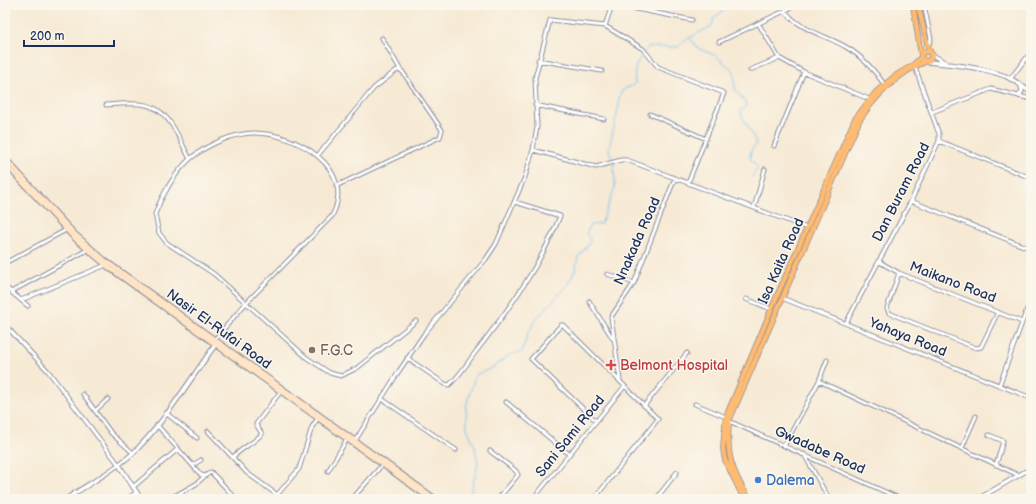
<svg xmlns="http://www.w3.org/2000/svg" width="1036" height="504" font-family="'Balsamiq Sans',sans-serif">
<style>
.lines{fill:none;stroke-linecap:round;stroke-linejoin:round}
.stream{stroke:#73bdec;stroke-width:1}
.minor-casing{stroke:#898c9a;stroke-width:5}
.tertiary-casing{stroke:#898c9a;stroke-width:5.5}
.secondary-casing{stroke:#898c9a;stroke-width:6}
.primary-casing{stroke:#898c9a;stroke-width:6}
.minor{stroke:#fff;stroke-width:3}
.tertiary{stroke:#fff;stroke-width:3.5}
.secondary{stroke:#ffe4c6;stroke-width:4}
.primary{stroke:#ffbb71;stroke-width:4.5}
.education-dot{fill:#8d6e63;stroke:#fbf7ec;stroke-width:1.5}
.health-dot{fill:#e0444e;stroke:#fbf7ec;stroke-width:1.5}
.shop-dot{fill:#3f7fe0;stroke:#fbf7ec;stroke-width:1.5}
.labels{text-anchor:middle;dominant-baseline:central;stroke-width:3;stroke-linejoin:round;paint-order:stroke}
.street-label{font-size:14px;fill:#1b2f5e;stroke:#fbf7ec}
.education-label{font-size:14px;fill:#785e54;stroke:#fbf7ec;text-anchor:start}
.health-label{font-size:14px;fill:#be3a42;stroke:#fbf7ec;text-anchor:start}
.shop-label{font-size:14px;fill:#366cbe;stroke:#fbf7ec;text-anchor:start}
</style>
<rect width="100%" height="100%" fill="#fbf7ec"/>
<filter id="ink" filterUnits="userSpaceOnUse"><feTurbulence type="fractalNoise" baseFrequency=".025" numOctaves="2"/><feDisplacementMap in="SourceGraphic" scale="8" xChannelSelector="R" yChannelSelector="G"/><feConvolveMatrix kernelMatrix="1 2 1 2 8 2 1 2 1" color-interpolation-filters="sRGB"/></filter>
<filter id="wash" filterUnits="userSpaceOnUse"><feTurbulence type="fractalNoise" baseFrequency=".012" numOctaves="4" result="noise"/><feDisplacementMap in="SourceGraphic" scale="16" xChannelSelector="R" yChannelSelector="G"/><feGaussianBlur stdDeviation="0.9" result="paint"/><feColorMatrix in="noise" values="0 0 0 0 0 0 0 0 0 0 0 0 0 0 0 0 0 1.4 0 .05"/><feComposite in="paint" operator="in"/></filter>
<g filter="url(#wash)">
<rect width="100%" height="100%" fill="#f7ead5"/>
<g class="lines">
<path class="stream" d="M690,38l9,11 16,6 19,16 1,18 10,13 1,5 -6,4c4,12 13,21 16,33l-5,7 -1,8 8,9 -6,9
M613,160l-4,-9 1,-7 9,-39v-7l3,-7 6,-4 4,-1 3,-3c-2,-20 3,-21 13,-36h30l7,-7 27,-14 2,-8 9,-7 2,-6
M469,499l9,-35 -3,-17 -8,-19 -1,-21 9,-32 17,-7 19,-14 11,-2 6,-19 9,-15 29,-31 9,-16 3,-14 13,-16 -5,-7 4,-9 11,-1 14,-37 -1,-24"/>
</g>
</g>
<g filter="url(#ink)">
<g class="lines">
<defs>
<path id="minor" d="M616,5l76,15
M924,5l7,34 -3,8
M785,10c11,19 43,26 61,37 16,9 28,23 38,37
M758,23l21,35 25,14 65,27
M605,26l7,-21
M382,38l18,31
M719,42l78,-37
M538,60l64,11
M750,70l29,-12
M1010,79l21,-27
M106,105c11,-1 23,-2 34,-1 29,2 38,33 50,55
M535,105l69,14
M932,112l59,-23 40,10
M650,114l56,25
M939,141l92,37
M774,146l30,-74
M533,150l63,17 25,-7h6l180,68
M318,155l56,-67 23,-18 5,1 40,59 -2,7 -104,49
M911,201l120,48
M754,208l11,-39
M878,261l21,12 123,49
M5,263l61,-33
M899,273l-12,35 2,5 87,35 5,-1 17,-35
M607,274l27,9
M5,287l23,19
M11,292l76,-42
M782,298l249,100
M746,299l25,10
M21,300l85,-35
M589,301l24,38
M846,323l65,-122 28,-60v-7l-24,-67
M5,325l43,46 71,94
M215,339l31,-36 86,-87c25,-48 -36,-83 -78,-83 -21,0 -47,12 -63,25 -16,14 -29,37 -36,56l4,19 8,10 47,31 93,84 23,15 11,3 16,-8 59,-47
M407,358l38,26 4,1c12,-10 20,-25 29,-36 33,-43 62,-83 82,-133l-45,-14
M620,380l-9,-63 23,-34 41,-105
M819,381l199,94
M999,386l32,-88
M83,394l28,39 22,20
M382,399l74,51
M506,402l63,52
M695,404l31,13
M644,406l43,-53
M95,411l13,-12
M166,413l31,25
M729,421l172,78
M157,425l44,50 4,1 6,-4 25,27
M208,431l39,42 36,26
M989,435l14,6 -7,24
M355,441l44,-70 25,-37 62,-75 10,-15 29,-67 8,-27 4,-23 -2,-49 15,-58 55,6 38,23 15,18 66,26 -36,90
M784,446l35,-65 8,-21
M962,448l14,-32
M490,451l26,20 2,4 -20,24
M804,454l25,45
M233,457c9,-9 19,-13 29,-23l-6,-10 25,-33
M193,465l8,-5
M328,471l19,-32
M133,487l45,-38
M277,495l22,-26 13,-42 6,-9
M126,499l11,-7
M169,499l27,-15 9,-8
M352,499l30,-34
M533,499l91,-112
M594,499l64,-80 -95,-94h-2l-30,34 65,62
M656,499l21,-27"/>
<path id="tertiary" d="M931,54l15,9
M928,62c24,2 53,5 77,14 9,4 18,10 26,17
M1019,96l3,-5 -1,-5
M119,465l22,34
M66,499c22,-15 46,-27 66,-45 31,-29 58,-75 84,-110
M978,499l53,-31"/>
<path id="secondary" d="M5,158l70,76 31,27 330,238
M5,164l69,74 35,30 321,231"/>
<path id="primary" d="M913,5l8,50
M918,5l10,42 4,8 -3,6 -7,-1 -1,-5 2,-3h7
M744,499l-19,-39 -2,-12 3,-31 51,-121 78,-177 21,-27 19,-16 18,-11 8,-8
M749,499c-18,-29 -23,-45 -20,-78l130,-300c15,-24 40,-49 66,-59"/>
</defs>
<use href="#minor" class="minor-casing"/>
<use href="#tertiary" class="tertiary-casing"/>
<use href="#secondary" class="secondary-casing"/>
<use href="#primary" class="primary-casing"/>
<use href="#minor" class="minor"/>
<use href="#tertiary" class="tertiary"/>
<use href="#secondary" class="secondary"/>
<use href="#primary" class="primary"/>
</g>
</g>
<circle class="education-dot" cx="312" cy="350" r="4"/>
<path class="health-dot" d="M609 359h4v4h4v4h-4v4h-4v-4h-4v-4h4z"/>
<circle class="shop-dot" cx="758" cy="480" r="4"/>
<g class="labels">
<g class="street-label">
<text transform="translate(901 192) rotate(-63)">Dan Buram Road</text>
<text transform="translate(637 241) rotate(-66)">Nnakada Road</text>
<text transform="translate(781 261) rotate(-66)">Isa Kaita Road</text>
<text transform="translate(953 282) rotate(21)">Maikano Road</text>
<text transform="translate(219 329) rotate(36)">Nasir El-Rufai Road</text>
<text transform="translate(908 337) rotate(22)">Yahaya Road</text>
<text transform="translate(570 436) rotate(-51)">Sani Sami Road</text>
<text transform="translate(820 450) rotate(24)">Gwadabe Road</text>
</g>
<g class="education-label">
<text x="320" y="350">F.G.C</text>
</g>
<g class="health-label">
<text x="620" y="365">Belmont Hospital</text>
</g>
<g class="shop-label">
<text x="766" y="480">Dalema</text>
</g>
</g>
<rect width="1036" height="504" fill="none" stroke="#fbf7ec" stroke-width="20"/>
<path d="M24 40v6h90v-6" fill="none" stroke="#1b2f5e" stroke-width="2"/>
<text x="30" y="40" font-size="12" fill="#1b2f5e" stroke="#fbf7ec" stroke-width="3" paint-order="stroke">200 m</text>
</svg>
